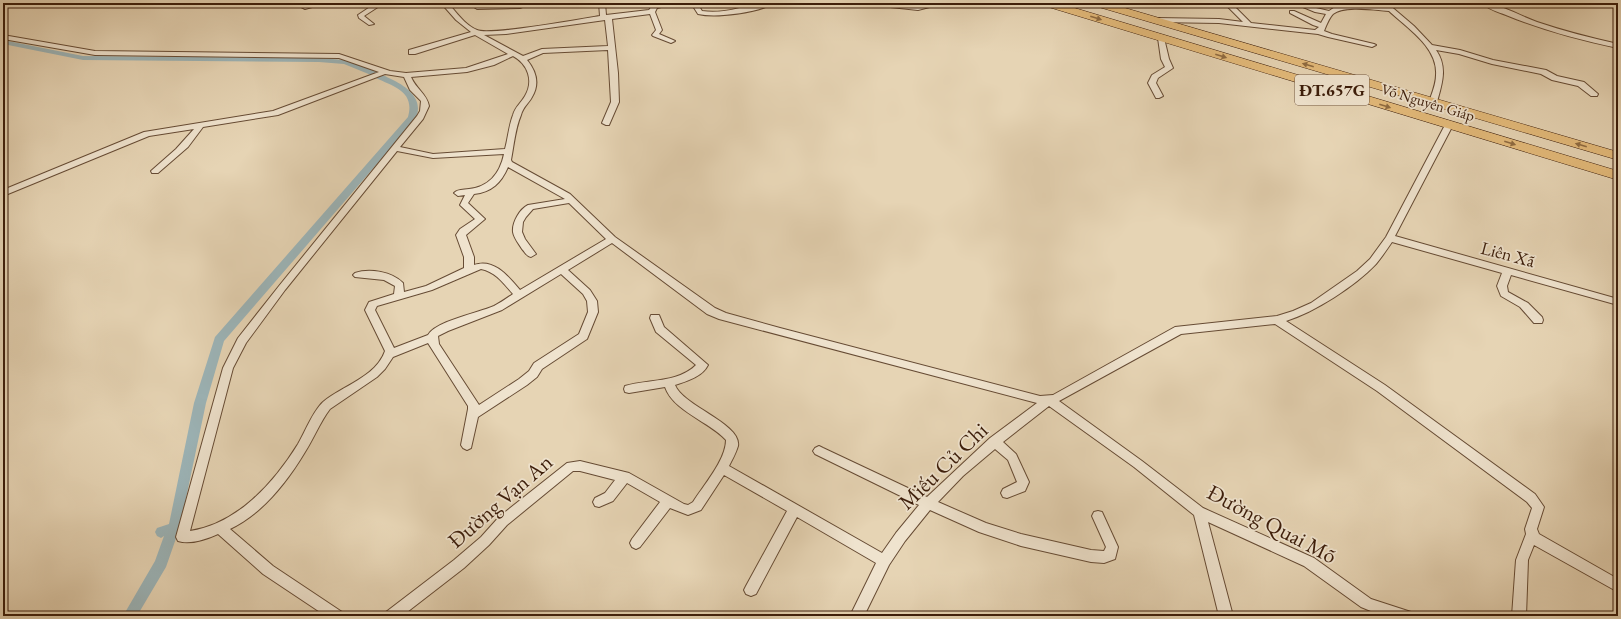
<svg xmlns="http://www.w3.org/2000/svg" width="1621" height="619" font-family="'EB Garamond',serif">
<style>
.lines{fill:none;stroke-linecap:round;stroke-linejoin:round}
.canal{fill:#9cb5b9;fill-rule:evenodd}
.minor-casing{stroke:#664b34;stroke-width:2}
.primary-casing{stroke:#3c1d0a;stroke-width:1}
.minor{fill:#efe3ce;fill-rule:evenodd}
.primary{fill:#e3ba7a;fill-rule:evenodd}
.oneway{fill:#906c42}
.labels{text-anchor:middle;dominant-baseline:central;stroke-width:3.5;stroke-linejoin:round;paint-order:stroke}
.far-street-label{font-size:15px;fill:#3c1d0a;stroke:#efe3ce}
.shield{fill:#efe3ce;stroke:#725845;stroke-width:1}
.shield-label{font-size:17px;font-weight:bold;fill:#3c1d0a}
.street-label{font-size:18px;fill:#3c1d0a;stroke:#efe3ce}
.near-street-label{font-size:22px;fill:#3c1d0a;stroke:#efe3ce}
</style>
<rect width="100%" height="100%" fill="#e6d4b4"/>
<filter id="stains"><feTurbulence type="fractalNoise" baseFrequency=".005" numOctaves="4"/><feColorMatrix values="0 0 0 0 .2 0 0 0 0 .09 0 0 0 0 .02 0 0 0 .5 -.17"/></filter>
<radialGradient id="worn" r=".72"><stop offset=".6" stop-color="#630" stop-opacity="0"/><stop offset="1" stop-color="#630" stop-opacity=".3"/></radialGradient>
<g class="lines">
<path class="canal" d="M3,40l80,16 236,2 26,2 32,11v3c5,0 10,3 14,5 17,8 34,21 24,41l-191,221 -18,62 -26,124 -14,40 -29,49h-14l32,-55 9,-25 -3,2 -4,-2 -2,-4 2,-4 12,-4 25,-121 21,-66 193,-220c7,-25 -13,-30 -32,-39v-3h-5l-27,-11 -25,-2 -236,-2 -80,-16z"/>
<defs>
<path id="minor" d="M294,3h8l4,2 3,-2h6l-3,4 -7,2z
M376,3h8l-20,13 10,8 -5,1 -10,-7 -1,-3z
M441,3h7c8,9 17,22 29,27 12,6 103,-11 123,-14l-1,-13h6l1,12 43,-5 3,-4 13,-3h13l-21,5 -2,4 7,18 -3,4 14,6 2,1 -4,2 -18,-7 -1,-1 4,-5 -6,-16 -38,5 6,54 1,29 -10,23h-3l-4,-2 9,-21 -3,-52 -65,3 -16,7c9,11 13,24 5,37 -3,6 -9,10 -11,18 -6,14 -7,30 -10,45l1,2 58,32 45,43 100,71 11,5 54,15 260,68 13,-1 122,-68 102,-11 16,-5 18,-8 46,-32 13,-12 16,-22 59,-112 1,-2h6l1,2 -58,111 223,63v6l-107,-30 -4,11 1,6 20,11 14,14 1,3 -1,3h-8l-14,-16 -19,-11 -4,-10 5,-13 -110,-31c-5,7 -10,15 -16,22 -21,22 -61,48 -90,57l99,64 150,109 9,13 -7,22 2,5 79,45v13l-84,-47 -6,15 -2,56h-14l4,-56 10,-26 -1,-5 7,-21 -5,-6 -150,-111 -102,-67 -94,10 -122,67 83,60 61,47 111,50 57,41 40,13 2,4h-30l-22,-9 -57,-41 -96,-44 25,94h-14l-25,-101 -60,-48 -85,-61 -46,36 13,12 13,28 -4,9 -18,7 -4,-1 -2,-4 2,-4 14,-7 -9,-22 -13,-11 -32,27 -25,26 48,21 35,11 70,16 13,1 2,-4 -14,-31 2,-4 4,-1 4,1 16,35 -3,12 -11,4 -13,-1 -70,-16 -42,-14 -49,-22 -25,31 -16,24 -25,51h-14l26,-53 -79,-46 -41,77 -5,2 -5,-2 -2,-4 2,-4 41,-75 -63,-36 -23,35 -13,5 -18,-7 -30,39 -4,2 -4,-2 -2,-4 2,-4 28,-37 -33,-19 -14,18 -14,6 -4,-1 -2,-4 2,-4 10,-5 10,-13 -35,-9h-7l-66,54 -18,20 -25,23 -62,48h-18l2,-4 68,-52 27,-23 18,-20 68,-54 13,-2 49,12 55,31 4,1 5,-3c10,-16 33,-42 33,-62 -16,-18 -53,-29 -61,-53l-36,6 -4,-1 -1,-3 1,-3c23,-7 53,-3 71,-21l-40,-33 -6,-14 1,-3h8l5,12 44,38c-6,12 -21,16 -33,20 8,21 67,39 63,61 -2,7 -6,14 -9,20l153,87 14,-20 23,-28 -104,-51 -2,-3 2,-3 4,-2 4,2 104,49 63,-59 47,-35 -318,-84 -12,-5 -95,-71 -44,27 22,20 7,11 1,11 -11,27 -45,30 -5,8 -10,8 -49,32 -7,31 -4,2 -4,-2 -2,-3 7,-36v-3l-40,-63 -35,14 -8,12 -8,8 -47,32c-10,13 -16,29 -25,43 -18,30 -43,62 -75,77l43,37 69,46 2,4h-18l-63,-42 -45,-40c-11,5 -28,11 -40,7l-2,-4 47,-169 15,-30 41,-52 138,-170 3,-5 1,-10 -11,-11 -6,-13 -19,-3 -107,41 -75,12 -15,20 -30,26h-6l-1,-2 25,-22 18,-20 -45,7 -146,60v-6l141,-58 129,-21 106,-39 -40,-14 -244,-3 -92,-16v-4l92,16 244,3 51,17 16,2 60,-5 42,-14 -33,-19 -60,19h-6v-4l62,-18 -15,-12zM605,20l3,26 -66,3 -19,7 -39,-21 22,-1zM513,56c15,8 21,25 12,40 -4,7 -10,11 -12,19 -4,10 -5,23 -8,34l-72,5 -33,-7 23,-28 6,-13c-2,-12 -13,-17 -18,-29l56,-5 27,-7zM397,151l36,7 71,-4c-4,19 -15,33 -35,35 -6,1 -11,0 -15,4l4,3 7,-1 -5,10 15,14 -15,10 -4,6 8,22v11l-38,18 -22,6 -1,-9c-11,-11 -33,-15 -48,-10l-2,2 2,2 29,3 11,6 -1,8 -25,8 -4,8 20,41c-9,26 -43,35 -62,51 -10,9 -18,30 -25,42 -24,39 -61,80 -108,87l43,-163 13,-25 39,-53zM508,167l57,32 -37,6c-8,4 -16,17 -15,27 1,6 6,12 9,17 3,3 4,7 9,8l5,-3 -11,-15 -3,-7 1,-10 3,-5 7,-8 36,-6 37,36 -86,51c-12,-14 -26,-32 -46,-25v-8l-8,-22 19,-16 -17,-16 6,-9c18,-2 27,-11 34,-27zM481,269c15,3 23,15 32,25 -6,4 -13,9 -19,12 -16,7 -58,15 -66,29l-34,13 -19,-38 2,-4 55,-16zM561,274l22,20 4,7 1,11 -9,22 -45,29 -5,8 -10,8 -40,26 -40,-61 -1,-8 10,-5 54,-21z
M532,3l-12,5 -43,1 -3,-2 3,-2z
M691,3h6l5,8c25,4 47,-8 71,-8 -13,10 -58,15 -75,11z
M869,3c16,0 32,3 48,3 9,0 18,-3 28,-3l-27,7 -46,-5z
M1224,3h7l20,20 64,7 4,-3 -6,-2 -23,-12v-2h4l27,12 5,-9 -11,-2 -12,-5v-2l26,6 6,-4 21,-2 29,2 -1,-2 3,-2 27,23 18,19 28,5 33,10 53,10 11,6 27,6 14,12 -1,2h-6l-13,-10 -26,-6 -11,-6 -49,-10 -33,-10 -23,-4c12,17 6,34 1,52l-4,2h-3l-1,-2c3,-9 7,-18 7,-27 2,-28 -29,-47 -47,-64 -14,-1 -45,-6 -56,3 -4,4 -7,12 -9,17l8,3 42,10 2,1 -4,2 -44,-10 -10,-3 -99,-11 -63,-1 -3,-2 3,-2 63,1 24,3z
M1482,3c17,0 38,13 55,19 27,9 54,16 81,22v4c-38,-8 -76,-18 -112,-33 -8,-3 -18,-6 -24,-12z
M1161,36l3,2 5,21 4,9 -15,10 -2,5 7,13 -4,2h-3l-8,-15 4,-8 13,-8 -4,-8 -3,-21z"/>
<path id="primary" d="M1040,3h18l560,168v9l-576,-175z
M1090,3h18l510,149v8l-526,-155z"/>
</defs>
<use href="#minor" class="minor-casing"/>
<use href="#primary" class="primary-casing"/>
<use href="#minor" class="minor"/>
<use href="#primary" class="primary"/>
</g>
<defs><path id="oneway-solid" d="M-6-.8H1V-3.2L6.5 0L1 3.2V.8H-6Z"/></defs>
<g class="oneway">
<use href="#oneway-solid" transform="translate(1096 18) rotate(17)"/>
<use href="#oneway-solid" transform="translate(1221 56) rotate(17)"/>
<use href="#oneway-solid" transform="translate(1308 65) rotate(-164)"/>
<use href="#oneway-solid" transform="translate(1385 106) rotate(17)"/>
<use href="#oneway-solid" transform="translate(1510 143) rotate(17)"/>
<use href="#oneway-solid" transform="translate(1581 145) rotate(-164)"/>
</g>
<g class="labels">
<g class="far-street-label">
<text transform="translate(1428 102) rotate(17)">Võ Nguyên Giáp</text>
</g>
<rect class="shield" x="1295" y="75" width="74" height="30" rx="3"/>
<g class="shield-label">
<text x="1332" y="90">ĐT.657G</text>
</g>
<g class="street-label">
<text transform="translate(1508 254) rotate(15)">Liên Xã</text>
</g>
<g class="near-street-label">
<text transform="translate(943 466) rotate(-44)">Miếu Củ Chi</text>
<text transform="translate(500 501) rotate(-41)">Đường Vạn An</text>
<text transform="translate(1272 524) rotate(28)">Đường Quai Mõ</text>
</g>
</g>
<rect width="1621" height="619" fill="none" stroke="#e6d4b4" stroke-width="16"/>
<rect x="4" y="4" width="1613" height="611" fill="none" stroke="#3c1d0a" stroke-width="2"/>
<rect x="8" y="8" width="1605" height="603" fill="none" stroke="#3c1d0a"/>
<rect width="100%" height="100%" filter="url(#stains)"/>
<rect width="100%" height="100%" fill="url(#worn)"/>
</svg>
